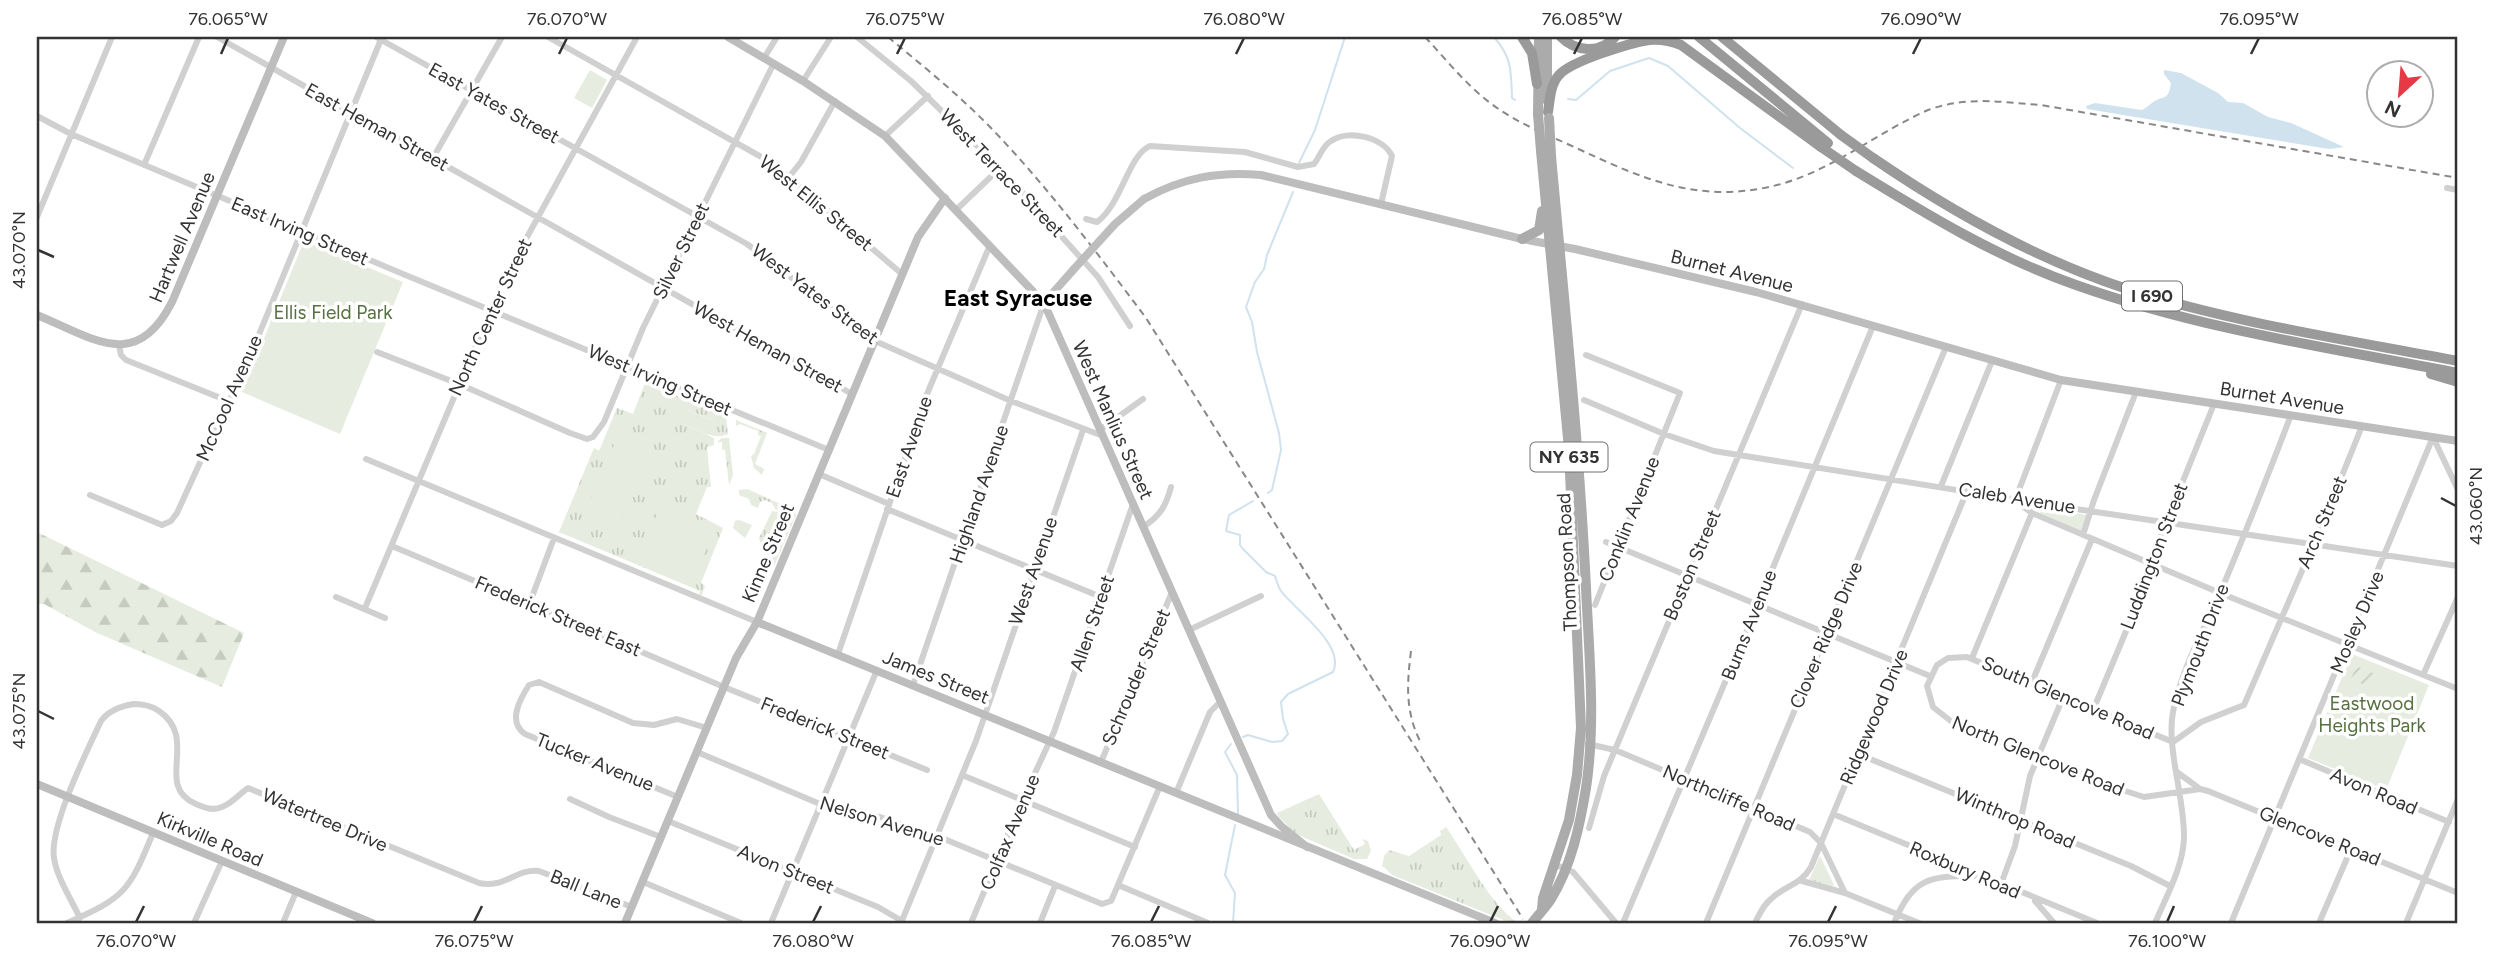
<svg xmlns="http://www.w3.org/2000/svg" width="2495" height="960" font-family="Figtree,sans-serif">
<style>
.grass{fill:url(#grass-tufts)}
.forest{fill:url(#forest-firs)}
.park{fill:#e6ecdf}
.garden{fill:url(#garden-furrows)}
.water{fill:#cfe2ee}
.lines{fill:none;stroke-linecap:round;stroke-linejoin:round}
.stream{stroke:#cfe2ee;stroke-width:2}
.street{stroke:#d0d0d0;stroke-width:6}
.secondary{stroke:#bdbdbd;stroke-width:8}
.primary{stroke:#ababab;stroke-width:10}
.highway{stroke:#9a9a9a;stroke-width:10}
.rail{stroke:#888;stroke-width:2;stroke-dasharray:7 5;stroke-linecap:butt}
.secondary-bridge{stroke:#bdbdbd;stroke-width:8}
.primary-bridge{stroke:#ababab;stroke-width:10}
.highway-bridge{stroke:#9a9a9a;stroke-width:10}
.ticks{fill:none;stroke:#333;stroke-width:2.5}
.labels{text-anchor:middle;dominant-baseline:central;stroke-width:7;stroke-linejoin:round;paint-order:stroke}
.shield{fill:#fff;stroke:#707070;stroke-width:2}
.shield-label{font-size:18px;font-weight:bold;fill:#333}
.street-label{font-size:19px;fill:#333;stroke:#fff}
.park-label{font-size:19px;fill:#56703f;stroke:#fff}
.quarter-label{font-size:23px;font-weight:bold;fill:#000;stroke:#fff}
.neatline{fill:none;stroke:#333;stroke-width:2.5}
.ticks-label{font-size:18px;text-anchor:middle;fill:#333}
</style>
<defs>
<pattern id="grass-tufts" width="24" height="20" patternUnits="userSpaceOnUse" patternTransform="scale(1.75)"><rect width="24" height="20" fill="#e6ecdf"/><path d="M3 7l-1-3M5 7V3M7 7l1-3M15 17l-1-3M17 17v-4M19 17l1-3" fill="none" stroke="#c6cbc0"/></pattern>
<pattern id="forest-firs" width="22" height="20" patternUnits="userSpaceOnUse" patternTransform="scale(1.75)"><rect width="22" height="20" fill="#e6ecdf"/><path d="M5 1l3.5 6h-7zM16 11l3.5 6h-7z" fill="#c6cbc0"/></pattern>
<pattern id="garden-furrows" width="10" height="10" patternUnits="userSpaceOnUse" patternTransform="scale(1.75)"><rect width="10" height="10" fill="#e6ecdf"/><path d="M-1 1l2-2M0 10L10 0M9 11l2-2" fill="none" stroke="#c6cbc0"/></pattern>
</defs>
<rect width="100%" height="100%" fill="#fff"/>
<path class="grass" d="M645,383l81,33 2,18c-7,3 -13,3 -20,0l6,-13 -26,-11 -6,13 32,15v7l-7,2 4,40h-4l-11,27 27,14 -22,55 4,3 -3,9 -3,1 1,-5 -141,-59 35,-84 5,3 18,-43 16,6z
M736,420l31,13 -12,31 9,5 -2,6 -8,-7 -3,-12 3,-2 7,-18 -3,-1v-4l-18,-7 -4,2z
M722,438h7l4,37 -4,10 -4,-35h-3v-8h-5z
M747,489l38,17v1l-9,3 -4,-7 -8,-3 -4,2 -2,6 -7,-3 -2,-6 -10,-4v-5z
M788,507l7,3 1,5 -22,51 -8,-5 -7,-23 13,-27 6,1z
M739,520l13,5 -7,13 -12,-10 2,-7z
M1319,794l35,56 11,-6 -3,-5 6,2 3,10 -4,8h-13l-58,-25 -17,-17 -2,-4z
M1446,827c21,30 43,76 72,96l-12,-2 -114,-46 -8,-8h-2l2,-11 5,-6 20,6 32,-21 -1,-4z
M1820,856l14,29 -2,1 -23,-6z"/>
<path class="forest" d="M37,532l207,101 -22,54 -127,-55 -51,-28h-7z"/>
<path class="park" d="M590,70l17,10 -15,28 -18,-10z
M304,241l99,41 -63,152 -98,-42z
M687,410l27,11 -6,14 -26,-12z
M618,436l34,14 -32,75 -34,-15z
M660,507l51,22 1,6 -19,49 -56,-22z
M2042,508l45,7 -6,16 -41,-18z
M2352,654l77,31 -43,105 -78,-32z"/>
<path class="garden" d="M2356,666l19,8 -6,13 -18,-8z"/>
<path class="water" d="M2164,70l17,3 37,20 10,9 15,1 25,14 23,6 53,24 -15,2 -242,-40 -1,-3 9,-3 47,7c4,-2 7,-5 10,-7 11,-9 16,0 19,-20l-7,-9z"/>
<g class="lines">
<path class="stream" d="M1494,37c18,21 17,33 18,61l3,2
M1568,99l8,1 34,-29 39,-13 19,8 72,62 53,40
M1299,163l16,-33 30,-93
M1268,493l4,-3 9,-40 -2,-17 -22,-81 -5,-30 -6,-15 9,-25 9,-13 3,-14 26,-63
M1243,737l5,-2 24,7 10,-1 6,-7 -5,-15 -2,-17 7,-8 45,-22c13,-27 -38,-62 -52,-81 -3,-4 -4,-10 -6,-15l-9,-4 -23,-23 -3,-4v-10l-14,-4 3,-16 24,-14
M1231,744l-6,8 12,23 1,39
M1233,923l2,-30 -10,-18 10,-50"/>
<path class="street" d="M217,37l635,357
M376,37l371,207 128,97 136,60 92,35
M548,37l224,126 130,111
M857,37l54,44 89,87 98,109 32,49
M764,58l13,-21
M803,81l28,-44
M37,116l34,18 332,140 426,176
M885,136l43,-40
M433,158l69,-121
M144,165l55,-128
M789,177l12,-15 34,-61
M2447,188l11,2
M956,210l44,-42
M37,217l75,-180
M1086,219l11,3c24,-17 32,-68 53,-76l95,6 53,15 16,-3c6,-7 8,-18 17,-23 17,-12 52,-4 61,15l-11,48
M119,345l2,10 5,5 102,41
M377,352l82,32 111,49 17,6 6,-2 11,-15 39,-94 131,-265
M1586,355l94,38 -85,212
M2061,380l-44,115 7,12 8,6 188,80 238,96
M1584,400l80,34 50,17 342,55 402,60
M1100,430l43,-31
M2433,437l25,53
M366,459l391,163
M819,474l70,30
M1941,486l51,-125
M90,495l72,30 9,-4 6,-8 51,-112 8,-11 146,-353
M887,509l214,88
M1143,527c17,-11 23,-21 28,-40
M2083,535l11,-35 42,-108
M1606,542l324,134
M392,546l332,141 203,83
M336,597l49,21
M529,605l25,-67
M365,608l139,-329 133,-242
M1189,630l72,-34
M838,654l89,-260 63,-149
M1972,658l60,-145
M2423,675l35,-78
M2032,682l60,-143
M913,685l131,-382
M2094,708l55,-132 5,-23 60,-149
M2173,742l-206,-85 -19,1 -11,7 -10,21 6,21 19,15 164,66 28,9 56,-8 8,2 250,102
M2173,742l28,-20 43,-17 83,-192 35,-87
M1588,744l27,6 195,82 11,11 24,50 74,30
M697,752l123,52 60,13 57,19 165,68 9,-3 7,-16 42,-99
M1858,754l273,112 39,20
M2299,759l150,63
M1101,762l71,-170
M2177,772l23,17
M962,775l173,72
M1176,793l34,-81 11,-11
M678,797l-153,-63c-18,-12 -5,-35 4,-49l10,-3 94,41 21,2 23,-6 30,9
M570,799l39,18 52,20
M1833,814l264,109
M668,821l210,86 24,14
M1589,828l15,-52 198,-472
M1556,865l17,7 43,51
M1802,881l43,12
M643,882l98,41
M2001,884l14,-38 15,-70 34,-81
M1118,885l90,38
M2035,901l19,22
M80,918c-9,-19 -23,-40 -26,-60 -5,-31 33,-107 47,-137 8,-11 20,-15 33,-17 9,0 18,2 25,7 41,28 -6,75 37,93 9,4 17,7 26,3 11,-4 17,-13 26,-19l231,95c25,6 38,-15 60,-12l93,36
M67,923c59,-26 62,-32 86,-90
M194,923l28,-62
M283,923l13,-31
M771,923l106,-253
M901,923l75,-182 107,-311
M971,923l51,-122 32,-69 79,-228
M1040,923l15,-37
M1623,923l125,-295 125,-302
M1706,923l240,-576
M1755,923c4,-8 8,-18 16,-24 14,-14 29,-13 40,-32l156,-376
M1894,923c19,-45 35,-47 80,-47
M2155,923c11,-26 28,-56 29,-85 1,-38 -18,-91 -11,-126 8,-42 30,-80 47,-119 25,-58 48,-118 71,-178
M2231,923l202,-486
M2319,923l32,-74
M2406,923l52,-124"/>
<path class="secondary" d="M728,37l75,44 82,55 159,167 227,512 10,11 26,21
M1144,199c38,-21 74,-28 117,-24l261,64 53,10 181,43 305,88 397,61
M1044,303l30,-34
M37,315c56,23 99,58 135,-13l112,-265
M757,622l738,301
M37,784l335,139
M625,923l111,-265 21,-36 161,-385 27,-39"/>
<path class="primary" d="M1547,37v63
M1538,114l1,-77
M1541,151l28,298 12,279 -4,47 -8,45 -26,78 -1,11
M1522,239l17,-9 3,-19
M1532,923c6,-8 14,-16 19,-24 20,-32 29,-74 35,-111 10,-66 3,-134 0,-200 -7,-145 -22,-288 -35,-432"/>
<path class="highway" d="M1522,37l10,16 5,31
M1561,37c15,15 39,17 54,0
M1699,37l129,106
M1722,37l119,98
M1548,112c2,-12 2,-27 11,-37 12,-14 71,-32 90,-35 11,-1 22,1 32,5l140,102
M1873,158c79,54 162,101 254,131 107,34 221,51 331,72
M1856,171c70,43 142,87 220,114 124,44 254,63 382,88
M2431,374l27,8"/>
<path class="rail" d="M888,37c35,29 71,58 103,91 56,58 107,126 155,190l377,601
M1425,37c19,20 37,43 59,61 26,22 57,34 88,48 71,33 128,60 209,38 53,-15 97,-52 147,-74 40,-14 71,-8 113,-5l417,73
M1411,651c-4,32 -6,60 9,90"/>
<path class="secondary-bridge" d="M1074,269l41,-45 29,-25"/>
<path class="primary-bridge" d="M1538,114l3,37
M1549,118l2,38"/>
<path class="highway-bridge" d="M1841,135l32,23
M1821,147l35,24"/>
</g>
<path class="ticks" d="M221,54l7,-16M559,54l8,-16M897,54l8,-16M1236,54l8,-16M1574,54l8,-16M1913,54l8,-16M2251,54l8,-16M38,250l16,7M2441,498l15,8M38,711l16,8M136,922l8,-16M474,922l8,-16M813,922l8,-16M1151,922l8,-16M1490,922l8,-16M1828,922l8,-16M2167,922l7,-16"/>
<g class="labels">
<g class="shield">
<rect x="2122" y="281.5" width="60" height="29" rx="5"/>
<rect x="1530.5" y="442.5" width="77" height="29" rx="5"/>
</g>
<g class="shield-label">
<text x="2152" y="296">I 690</text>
<text x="1569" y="457">NY 635</text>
</g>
<g class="street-label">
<text transform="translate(494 103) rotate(29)">East Yates Street</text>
<text transform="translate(377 127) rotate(29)">East Heman Street</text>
<text transform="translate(1002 173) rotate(46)">West Terrace Street</text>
<text transform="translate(816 203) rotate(39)">West Ellis Street</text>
<text transform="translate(300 231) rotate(23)">East Irving Street</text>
<text transform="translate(182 237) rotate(-67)">Hartwell Avenue</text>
<text transform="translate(681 251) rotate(-64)">Silver Street</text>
<text transform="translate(1732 271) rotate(14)">Burnet Avenue</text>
<text transform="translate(815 294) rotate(37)">West Yates Street</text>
<text transform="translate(490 317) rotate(-65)">North Center Street</text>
<text transform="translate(768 347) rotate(29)">West Heman Street</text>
<text transform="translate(660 380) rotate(23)">West Irving Street</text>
<text transform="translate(229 398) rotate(-66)">McCool Avenue</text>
<text transform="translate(2282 398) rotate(9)">Burnet Avenue</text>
<text transform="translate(1113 420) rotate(66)">West Manlius Street</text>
<text transform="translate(909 447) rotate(-71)">East Avenue</text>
<text transform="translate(979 494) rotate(-71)">Highland Avenue</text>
<text transform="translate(2017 498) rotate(9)">Caleb Avenue</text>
<text transform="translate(1629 519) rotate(-68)">Conklin Avenue</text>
<text transform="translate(2322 522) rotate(-67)">Arch Street</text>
<text transform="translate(768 553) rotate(-67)">Kinne Street</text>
<text transform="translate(2154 556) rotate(-69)">Luddington Street</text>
<text transform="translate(1567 562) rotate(-93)">Thompson Road</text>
<text transform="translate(1692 565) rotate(-67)">Boston Street</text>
<text transform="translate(1033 571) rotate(-71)">West Avenue</text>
<text transform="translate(558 616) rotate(23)">Frederick Street East</text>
<text transform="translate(2357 622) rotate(-67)">Mosley Drive</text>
<text transform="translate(1092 623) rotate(-71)">Allen Street</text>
<text transform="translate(1749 625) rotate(-68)">Burns Avenue</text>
<text transform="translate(1826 635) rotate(-67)">Clover Ridge Drive</text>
<text transform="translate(2200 645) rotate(-69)">Plymouth Drive</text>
<text transform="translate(936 677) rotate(22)">James Street</text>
<text transform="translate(1136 677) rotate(-67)">Schrouder Street</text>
<text transform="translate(2068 698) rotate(23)">South Glencove Road</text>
<text transform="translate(1874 717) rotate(-67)">Ridgewood Drive</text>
<text transform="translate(825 728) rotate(22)">Frederick Street</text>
<text transform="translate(2038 756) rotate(22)">North Glencove Road</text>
<text transform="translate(595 762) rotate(22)">Tucker Avenue</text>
<text transform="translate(2374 791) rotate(23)">Avon Road</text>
<text transform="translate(1729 798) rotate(23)">Northcliffe Road</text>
<text transform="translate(2015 818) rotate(23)">Winthrop Road</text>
<text transform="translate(325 820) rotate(23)">Watertree Drive</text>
<text transform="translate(882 821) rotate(17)">Nelson Avenue</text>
<text transform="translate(1010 832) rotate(-67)">Colfax Avenue</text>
<text transform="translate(2320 836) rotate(22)">Glencove Road</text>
<text transform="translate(210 839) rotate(23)">Kirkville Road</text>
<text transform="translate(786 869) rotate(22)">Avon Street</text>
<text transform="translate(1965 870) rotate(23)">Roxbury Road</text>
<text transform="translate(586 889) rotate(22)">Ball Lane</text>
</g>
<g class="park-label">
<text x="333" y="312">Ellis Field Park</text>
<text x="2372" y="703">Eastwood<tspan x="2372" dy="22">Heights Park</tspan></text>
</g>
<g class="quarter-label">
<text x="1018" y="298">East Syracuse</text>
</g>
</g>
<rect width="2495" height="960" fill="none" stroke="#ffffff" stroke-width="77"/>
<g transform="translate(2400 94) rotate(206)"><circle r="33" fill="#ffffff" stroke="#adadad" stroke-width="2"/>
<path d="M0-5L12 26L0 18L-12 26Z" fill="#e63946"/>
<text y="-10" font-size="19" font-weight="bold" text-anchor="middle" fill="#333333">N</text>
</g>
<rect x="38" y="38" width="2418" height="884" class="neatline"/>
<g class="ticks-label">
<text x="228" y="25">76.065°W</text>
<text x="567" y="25">76.070°W</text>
<text x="905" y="25">76.075°W</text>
<text x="1244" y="25">76.080°W</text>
<text x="1582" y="25">76.085°W</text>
<text x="1921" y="25">76.090°W</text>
<text x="2259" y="25">76.095°W</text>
<text transform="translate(19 250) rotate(-90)" y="6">43.070°N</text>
<text transform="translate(2476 506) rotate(-90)" y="6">43.060°N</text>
<text transform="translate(19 711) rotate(-90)" y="6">43.075°N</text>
<text x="136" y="947">76.070°W</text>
<text x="474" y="947">76.075°W</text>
<text x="813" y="947">76.080°W</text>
<text x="1151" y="947">76.085°W</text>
<text x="1490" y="947">76.090°W</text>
<text x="1828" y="947">76.095°W</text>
<text x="2167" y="947">76.100°W</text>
</g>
</svg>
